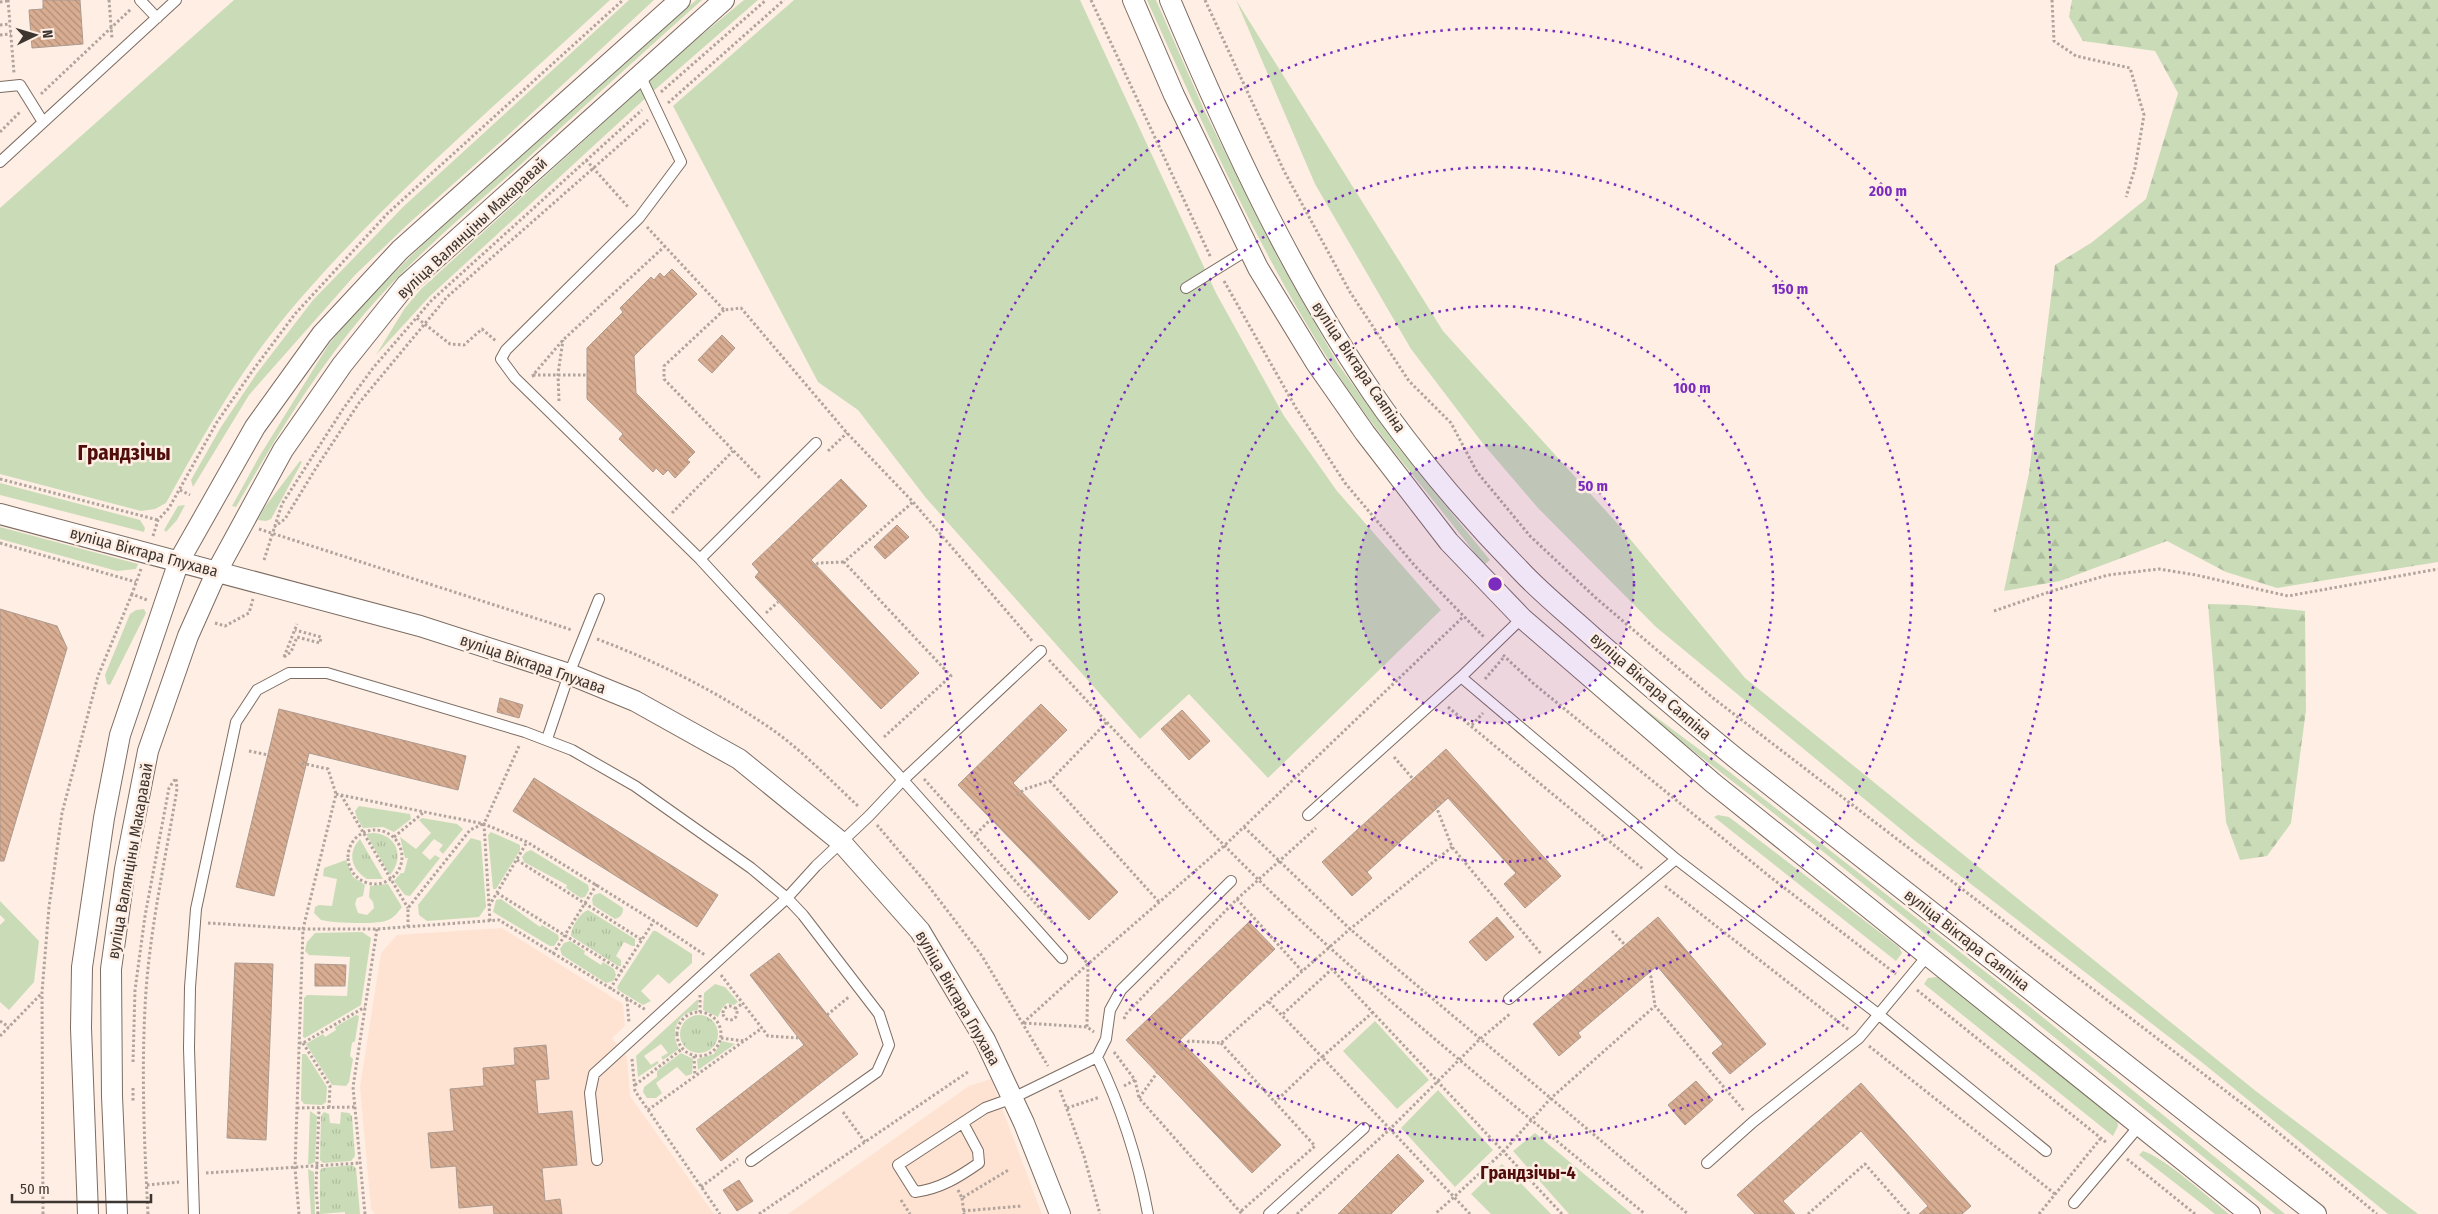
<svg xmlns="http://www.w3.org/2000/svg" width="2438" height="1214" font-family="'Fira Sans Condensed',sans-serif">
<style>
.built{fill:#fee3d3}
.grass{fill:#cadcb7}
.forest{fill:url(#forest-firs)}
.park{fill:url(#park-tufts)}
.building{fill:url(#building-back-hatch);stroke:#ac9a8f}
.lines{fill:none;stroke-linecap:round;stroke-linejoin:round}
.lane-casing{stroke:#7d6c62;stroke-width:12}
.street-casing{stroke:#7d6c62;stroke-width:22}
.path{stroke:#b0a49c;stroke-width:3;stroke-dasharray:2.5 2.5;stroke-linecap:butt}
.lane{stroke:#fff;stroke-width:10}
.street{stroke:#fff;stroke-width:20}
.ring{fill:none;stroke:#7b2cbf;stroke-width:2.5;stroke-dasharray:2.5 5}
.labels{text-anchor:middle;dominant-baseline:central;stroke-width:5;stroke-linejoin:round;paint-order:stroke}
.street-label{font-size:16px;fill:#3c3530;stroke:#feeee4}
.neighbourhood-label{font-size:18px;font-weight:bold;fill:#510d0b;stroke:#feeee4}
.district-label{font-size:21px;font-weight:bold;fill:#510d0b;stroke:#feeee4}
.centre{fill:#7b2cbf;stroke:#feeee4;stroke-width:2.5}
.ring-label{font-size:15px;text-anchor:middle;font-weight:bold;fill:#7b2cbf;stroke:#feeee4;stroke-width:5;stroke-linejoin:round;paint-order:stroke}
</style>
<defs>
<pattern id="forest-firs" width="22" height="20" patternUnits="userSpaceOnUse" patternTransform="scale(1.25)"><rect width="22" height="20" fill="#cadcb7"/><path d="M5 1l3.5 6h-7zM16 11l3.5 6h-7z" fill="#aebd9e"/></pattern>
<pattern id="park-tufts" width="24" height="20" patternUnits="userSpaceOnUse" patternTransform="scale(1.25)"><rect width="24" height="20" fill="#cadcb7"/><path d="M3 7l-1-3M5 7V3M7 7l1-3M15 17l-1-3M17 17v-4M19 17l1-3" fill="none" stroke="#aebd9e"/></pattern>
<pattern id="building-back-hatch" width="6" height="6" patternUnits="userSpaceOnUse" patternTransform="scale(1.25)"><rect width="6" height="6" fill="#d9ad92"/><path d="M-1 5l2 2M0 0l6 6M5-1l2 2" fill="none" stroke="#b18e78"/></pattern>
</defs>
<rect width="100%" height="100%" fill="#feeee4"/>
<path class="built" d="M502,928l121,76 2,22 -13,12 15,19 3,39 84,118h-339l-4,-5 -11,-122 21,-134 16,-18z
M991,1079l51,135h-254l181,-128z"/>
<path class="grass" d="M234,0h376c-109,101 -226,199 -322,313 -49,59 -86,124 -122,190l-11,6 -14,2 -141,-37v-266z
M629,0h25l-148,137 -99,88 -52,50 -106,120 -56,92 -2,-7 30,-53 36,-54 56,-73 91,-94z
M696,0h6c-62,55 -123,111 -184,167 -53,47 -107,92 -153,146 -50,59 -91,127 -129,194l-4,-1 27,-49 70,-113 27,-33 68,-68z
M744,0h14l-108,94 -220,202 -54,59 29,-47 16,-19 260,-237z
M794,0h286l136,293 68,123 53,75 104,119 -173,168 -79,-84 -49,45 -214,-241 -68,-88 -40,-28 -145,-276z
M1147,0h9l49,112 72,144 61,108 59,82 93,114 -6,5c-50,-66 -106,-128 -151,-198 -73,-113 -131,-244 -186,-367z
M1236,0l207,331 173,191 129,156 512,414 161,122h-30l-184,-150 -290,-224 -258,-213 -118,-119 -54,-63 -73,-96 -96,-165z
M300,461l2,1 -31,57 -5,2 -8,-1 6,-12z
M0,483l140,37 5,8 -1,4 -144,-37z
M185,505l-8,15 -11,12 -2,-2 14,-24z
M0,527l138,37 -2,5 -19,2 -117,-32z
M144,609l2,4 -36,72 -3,-1 -2,-9 25,-61 6,-4z
M1568,644l77,65 82,61 297,232 261,212h-10l-13,-10 -436,-350 -183,-142 -80,-67z
M359,806l51,8 1,5 -17,13 -11,-5 -20,1 -6,-10 -2,-7z
M1718,815l11,2 170,130 3,6 -6,8 -182,-144z
M422,818l35,6 6,5 -20,25 -4,-4 4,-5 -9,-6 -12,14 8,7 5,-5 5,3 -30,38 -5,-1 -11,-14 7,-8h3l4,-15h-3l-5,-21 16,12 15,-16 -12,-13z
M491,832l29,13v5l-24,39h-3l-5,-54z
M471,838l10,3 5,66 -7,10 -52,4 -8,-6 -1,-10z
M531,850l57,35 1,5 -4,7 -4,1 -15,-10 1,-3 -43,-23 -2,-5 4,-5z
M346,860l7,17 12,8 -2,11 -6,2 -2,6 3,9 9,2 7,-7 -1,-6 -4,-5 1,-11 18,-2 14,23c-4,5 -8,11 -14,13 -10,5 -55,3 -67,0l-7,-7 1,-6 4,-2 13,1 5,-27 -14,-3 1,-8z
M600,893l23,15c0,6 -2,9 -8,11l-22,-14 -1,-6 2,-4z
M501,899l39,28 2,-2 16,10 1,4 -5,7h-4l-57,-34 3,-12z
M0,901l39,40 -5,41 -25,28 -9,-8v-77l5,-5 -5,-5z
M653,931h3l36,23v9l-23,21 -11,-10 -17,17 10,10 -8,4 -25,-15 -1,-3z
M362,932l9,6 -10,67 -56,33 -2,-1 1,-39 3,-3 40,1 3,-39 -41,-2 -4,-4 2,-9 8,-9z
M570,941l15,10 -1,3 17,11 2,-3 11,7 2,6 -3,6 -7,2 -44,-28 -2,-6 4,-6z
M1937,977l24,17 156,125 1,7 -5,10 -189,-152 4,-6z
M715,984l10,3 13,15 -4,3 -7,-2 -5,5 -4,9 -15,-7 1,-17z
M698,999v11c-20,2 -29,21 -19,39l-16,11 -2,-3 7,-4 -7,-9 -17,12 7,9 6,-4 2,2 -21,14 -2,-21z
M356,1015l3,1 -4,25 -3,2 -2,13 3,3 -4,23 -3,4 -14,-1 -26,-41 17,-10 2,3 11,-7 -1,-3z
M1375,1021l54,59 -32,29 -54,-58z
M722,1041l13,3 -37,26 -1,-11 17,-5z
M681,1053l12,6 -1,15 -6,2 -9,-9 -21,16 6,10 -6,5h-9l-4,-6 1,-5 13,-10v-6z
M302,1054h4l21,33 -1,15 -4,3 -18,-1 -3,-4z
M1438,1090l55,60 -38,37 -54,-59z
M310,1111l7,5 -2,46 -7,3z
M1535,1133l97,81h-63l-56,-63z
M2143,1151c22,7 66,47 86,63h-14l-76,-59z
M1502,1164l49,50h-60l-20,-20z
M308,1169l6,3 1,42h-4z"/>
<path class="forest" d="M2072,0h366v562l-161,26 -51,-16 -59,-31 -107,40 -56,10 25,-118 26,-208 36,-22 55,-44 32,-106 -23,-42 -72,-10 -14,-24z
M2208,604l38,1 59,6 1,99 -15,113 -24,33 -27,4 -14,-38z"/>
<path class="park" d="M373,833c24,1 32,24 17,42l-24,-41z
M360,839l23,40h-16c-16,-10 -20,-26 -7,-40z
M588,910l47,29v7h-3l-8,-4 -8,14 5,4v6h-3l-47,-30c0,-9 9,-23 17,-26z
M680 1034a19 19 0 1 1 38 0a19 19 0 1 1-38 0Z
M324,1112l5,2 1,9 10,1 1,-12 8,1 3,3 3,40 -4,5 -28,2 -3,-3 1,-44z
M352,1165l4,3 4,46h-15v-2l-25,2v-43l2,-3z"/>
<path class="building" d="M43,0h37l3,44 -51,4 -3,-38 14,-1z
M672,269l25,25 -63,62 2,37 59,59 -8,8 3,2 -15,16 -7,-8 -5,5 -7,-7 -3,4 -34,-33 4,-5 -36,-35v-51l36,-36 -3,-4 31,-31 3,3 6,-7 4,4z
M722,335l13,13 -23,25 -14,-13z
M841,479l26,27 -56,54 108,113 -38,36 -126,-132 4,-5 -7,-8z
M897,525l12,12 -24,22 -11,-12z
M0,609l57,17 10,22 -63,213h-4z
M500,698l23,7 -4,13 -22,-6z
M1041,704l26,26 -54,53 105,109 -29,28 -131,-135z
M279,709l187,47 -8,34 -149,-37 -35,143 -38,-9z
M1182,710l28,31 -21,19 -28,-31z
M1446,749l115,127 -36,32 -21,-24 12,-11 -68,-75 -81,74 5,6 -20,18 -30,-34z
M534,778l184,117 -21,32 -184,-116z
M1497,917l17,20 -28,24 -17,-19z
M1658,917l108,127 -36,30 -18,-21 11,-9 -66,-78 -79,67 3,4 -22,19 -26,-32z
M1249,922l26,27 -95,91 101,105 -29,28 -126,-133z
M779,953l79,101 -137,107 -25,-32 108,-84 -54,-70z
M235,963l38,1 -7,176 -39,-2z
M315,964l31,1 -1,21h-30z
M546,1045l3,34 -14,1 3,34 34,-3 5,54 -35,3 3,33 15,-2 2,15h-68l-1,-9 -34,3 -3,-42 -25,2 -3,-35 26,-2 -4,-42 34,-3 -1,-18 32,-3 -1,-17z
M1696,1081l17,19 -28,25 -17,-20z
M1861,1083l110,123 -9,8h-43l9,-8 -67,-75 -78,70 12,13h-40l-18,-19z
M1398,1154l26,27 -33,33h-53z
M739,1180l14,21 -16,10 -14,-21z"/>
<g class="lines">
<defs>
<path id="lane" d="M140,0l17,18
M640,75l41,87 -42,56 -133,132 -5,9 14,19 185,181 203,221 159,178
M0,87l20,-2 23,37
M0,162l176,-162
M1186,288l63,-39
M700,559l116,-116
M1461,677l61,-59
M547,739l22,-65 30,-75
M1308,815l153,-138 215,182 202,155 168,137
M1509,999l167,-140
M1097,1057c24,50 41,102 51,157
M963,1123l15,28 1,12c-20,14 -39,26 -64,29l-17,-27 87,-57 28,-10 84,-41 9,-18 4,-29 11,-20 110,-109
M597,1160l-7,-67 4,-19 193,-176 29,-32 53,-50 34,-36 138,-129
M1707,1163l46,-41 106,-84 69,-83
M2074,1203l66,-78
M194,1214l-5,-166 1,-61 6,-78 40,-187 21,-32 32,-17h38l198,59 47,18 63,36 116,82 36,30 16,17 76,99 10,31 -12,27 -126,89
M1269,1214l95,-86"/>
<path id="street" d="M1133,0l41,95 84,173 58,95 49,70 84,109 73,76 191,165 537,431
M1170,0c60,142 125,284 215,411 40,55 86,109 134,158 23,25 50,46 75,69 47,41 95,82 144,122l578,454
M0,514l420,112 149,48 66,27 104,58 102,83 79,89 65,109 39,83 36,91
M88,1214l-7,-186 1,-61 22,-149 16,-83 59,-174 76,-134 67,-93 78,-84 280,-250
M117,1214l-5,-118 -1,-127 14,-100 23,-118 40,-115 29,-65 66,-121 59,-85 64,-80 318,-285"/>
</defs>
<use href="#lane" class="lane-casing"/>
<use href="#street" class="street-casing"/>
<path class="path" d="M8,0l6,73
M109,0l3,39
M1091,0l120,258
M1205,0l79,171 66,121 59,89 42,42 26,49 53,64 66,62 117,100 544,417 120,99
M2052,0l2,41 22,15 54,12 14,47 -9,53 -9,29
M0,2l8,-1
M0,25l10,-1
M0,35l11,-1
M661,92l105,-92
M41,94l90,-85
M668,103l116,-103
M0,132l21,-21
M586,160l43,48
M647,227l77,83 17,-2 106,125 66,69 120,140
M1224,281l72,127 49,75 70,83 69,71
M724,310l-60,56v13l97,100
M417,318l33,26 14,1 18,-16 15,13
M533,375h54
M534,377l-1,-2 30,-35 102,-94
M559,401l-1,-27 5,-34
M828,451l19,-18
M0,479l158,41
M180,490l10,5
M672,513l61,-62
M274,527l11,-8 6,-10 25,-41 43,-65 88,-106 201,-177
M259,529l313,101
M153,536l5,-16 11,-12 48,-86 36,-52 42,-56 93,-101 235,-213
M0,543l136,39
M264,560l18,-56 61,-95 30,-41 58,-67 211,-191
M813,568l5,-5 26,-1
M141,569l-9,25 15,6
M1994,611l58,-20 56,-16 51,-6 37,6 92,21 150,-27
M766,613l12,-11
M215,623l10,3 24,-13 4,-14
M597,639c61,23 119,52 173,89 32,22 60,52 89,79
M1503,655l31,29 235,192 127,98
M284,657l7,-5 6,-15 23,6 1,-6 -26,-7
M284,657l13,-33
M1049,660c91,98 182,197 280,287 103,92 210,179 316,267
M1485,679l19,-22
M1448,707l196,163
M1472,725l11,-12
M884,737l67,-61 -107,-114 69,-60
M249,751l19,4
M1394,757l19,22
M924,779l129,144
M1050,781l109,121
M336,794l148,30 43,18 127,79 51,34
M341,795l67,113
M1017,795l8,-6 25,-8 57,-59
M1434,801l18,46 90,108
M877,825l50,59 55,72 66,110
M1244,827l106,102 338,285
M348 857a27 27 0 1 1 54 0a27 27 0 1 1-54 0Z
M976,834l15,-15
M394,837l30,-25
M517,860l125,80
M1665,886l184,144
M497,893l125,78
M1237,899l65,72
M489,906l38,-64
M490,921l-6,-97 36,-80
M208,923l95,6h74l122,-9 147,90
M408,927v-19l62,-78 13,-6
M1612,931l13,14
M1075,949l13,15 -1,63
M553,954l44,-70
M1644,968l7,9 4,29
M721,975l47,61 30,2
M610,989l44,-68
M1917,990l190,153
M700,995v17
M627,999l2,24
M1269,1002l53,55 -47,45
M723 1013a7 7 0 1 1 14 0a7 7 0 1 1-14 0Z
M735,1009l8,-6
M677 1034a22 22 0 1 1 44 0a22 22 0 1 1-44 0Z
M1373,1012l-51,45 68,72 89,-89 32,-27
M1283,1014l49,-45 230,245
M827,1015l23,-19
M1124,1019l2,-5 111,-115 79,-71
M0,1021l9,6
M1023,1023l65,-59 137,-119 238,-228
M1024,1023l63,4 7,5
M0,1036l42,-43
M721,1038l23,3
M299,1043h4l62,-36
M303,1043l27,43 -1,22
M1221,1043l94,103 -75,66
M1869,1046l186,148
M1181,1050l8,-9 32,2 129,-114 102,-82
M1114,1052l21,28 4,18 103,116
M694,1056l1,20
M632,1059l3,32 85,123
M133,1062l2,-72 10,-74 24,-128 7,-10
M635,1085l47,-36
M1124,1086l11,-6
M133,1088v14
M1060,1090l24,66 16,58
M1139,1098l18,-25
M297,1108l58,-1
M1067,1108l33,-11
M648,1110l114,-82
M843,1112l22,30
M2127,1159l68,55
M206,1173l154,-10
M147,1185l32,-3
M701,1187l37,-28
M958,1190l4,8 48,-29
M962,1198l2,16
M901,1200l9,14
M963,1211l59,-5
M43,1214l-1,-222 7,-85 13,-94 36,-137 34,-82
M148,1214c-4,-75 -7,-149 -2,-223 5,-68 20,-135 31,-202l-1,-11
M299,1214l-4,-46 8,-239 33,-135 -8,-25 -27,-6
M318,1214l-2,-27 3,-79
M365,1214l-12,-127 24,-158
M759,1214l209,-142
M1297,1214l93,-85 64,68 -19,17
M1470,1214l-16,-17 50,-46 46,-52 105,-93 90,106
M1808,1214l57,-50 44,50
M2039,1214l62,-76"/>
<use href="#lane" class="lane"/>
<use href="#street" class="street"/>
</g>
<circle cx="1495" cy="584" r="139" fill="#7b2cbf" fill-opacity=".12"/>
<g class="ring">
<circle cx="1495" cy="584" r="139"/>
<circle cx="1495" cy="584" r="278"/>
<circle cx="1495" cy="584" r="417"/>
<circle cx="1495" cy="584" r="556"/>
</g>
<g class="labels">
<g class="street-label">
<text transform="translate(472 228) rotate(-43)">вуліца Валянціны Макаравай</text>
<text transform="translate(1359 367) rotate(56)">вуліца Віктара Саяпіна</text>
<text transform="translate(144 552) rotate(15)">вуліца Віктара Глухава</text>
<text transform="translate(533 664) rotate(19)">вуліца Віктара Глухава</text>
<text transform="translate(1651 686) rotate(41)">вуліца Віктара Саяпіна</text>
<text transform="translate(130 861) rotate(-80)">вуліца Валянціны Макаравай</text>
<text transform="translate(1967 940) rotate(38)">вуліца Віктара Саяпіна</text>
<text transform="translate(958 998) rotate(60)">вуліца Віктара Глухава</text>
</g>
<g class="neighbourhood-label">
<text x="1528" y="1173">Грандзічы-4</text>
</g>
<g class="district-label">
<text x="124" y="453">Грандзічы</text>
</g>
</g>
<circle cx="1495" cy="584" r="8" class="centre"/>
<g class="ring-label">
<text x="1888" y="196">200 m</text>
<text x="1790" y="294">150 m</text>
<text x="1692" y="393">100 m</text>
<text x="1593" y="491">50 m</text>
</g>
<g transform="translate(35 35) rotate(85)" stroke="#feeee4" stroke-width="4" paint-order="stroke">
<path d="M0-4L9 19L0 12L-9 19Z" fill="#3c3530"/>
<text y="-8" font-size="14" font-weight="bold" text-anchor="middle" fill="#3c3530">N</text>
</g>
<path d="M12 1194v8h139v-8" fill="none" stroke="#3c3530" stroke-width="2.5"/>
<text x="20" y="1194" font-size="15" fill="#3c3530" stroke="#feeee4" stroke-width="4" paint-order="stroke">50 m</text>
</svg>
